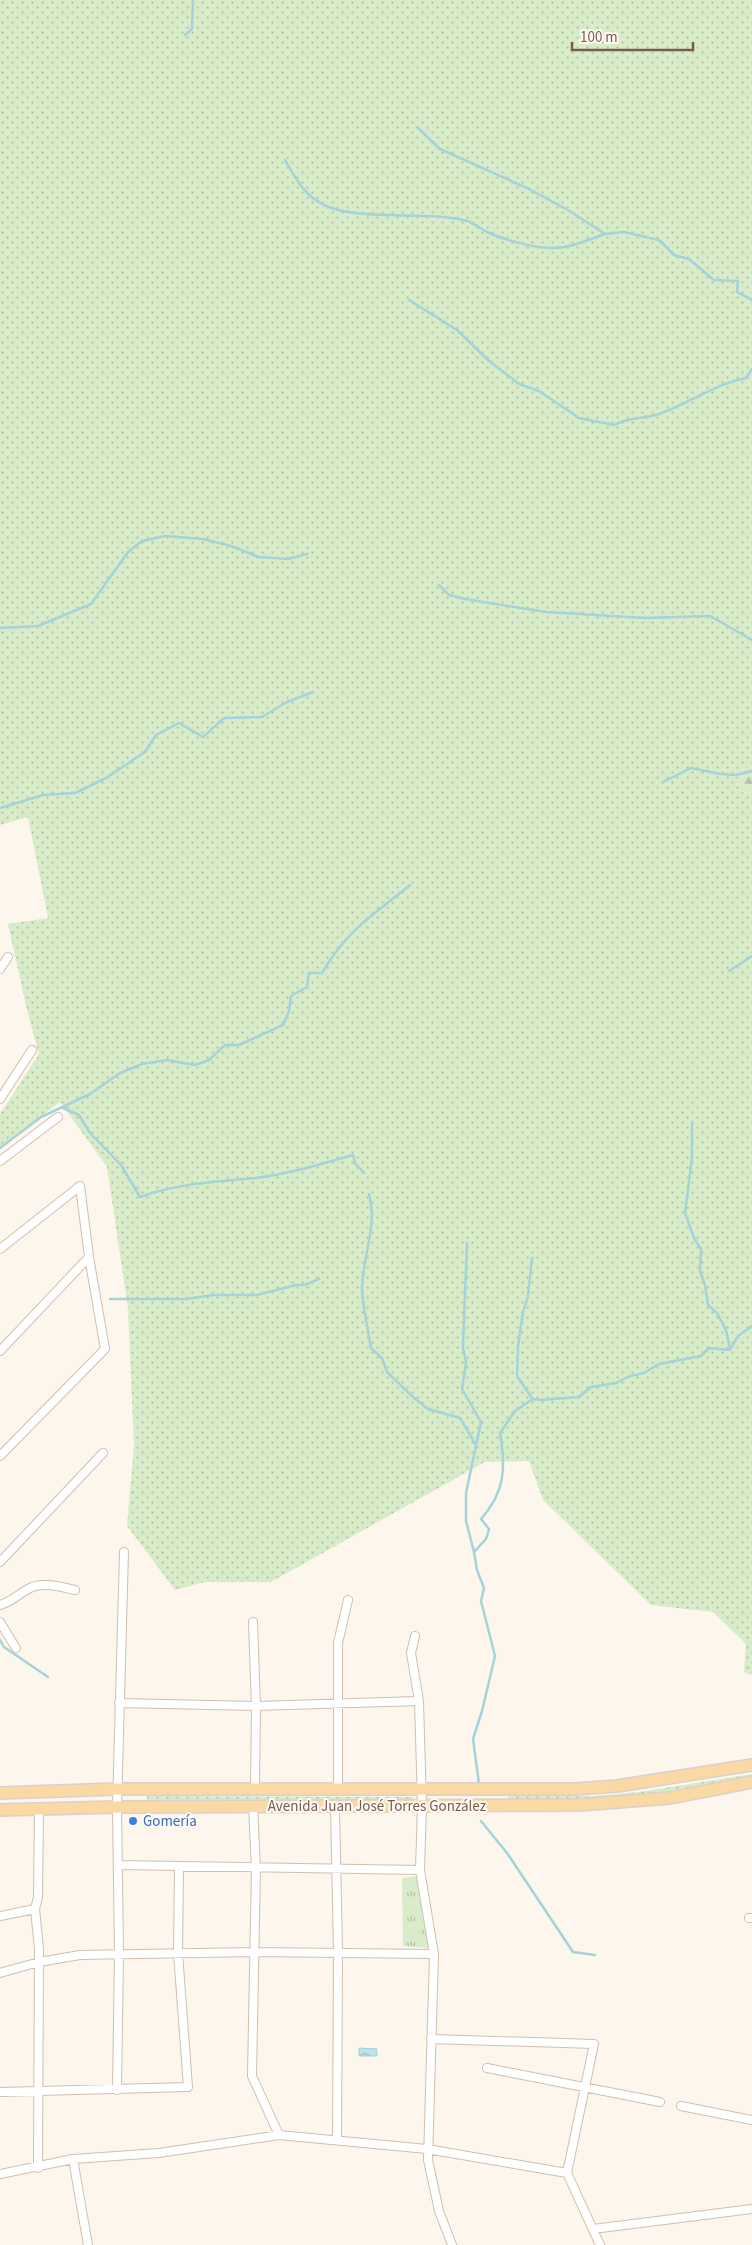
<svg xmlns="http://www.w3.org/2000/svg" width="752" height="2245" font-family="'Source Sans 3',sans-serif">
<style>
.grass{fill:url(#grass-dots)}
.forest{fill:url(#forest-firs)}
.park{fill:url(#park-tufts)}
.water{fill:url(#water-waves);stroke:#a5d3da}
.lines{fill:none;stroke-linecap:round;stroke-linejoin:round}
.stream{stroke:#a5d3da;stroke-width:2.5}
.street-casing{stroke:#d1beb0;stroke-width:10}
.primary-casing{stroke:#dad1cd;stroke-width:14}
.street{stroke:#fff;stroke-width:8}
.primary{stroke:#fbd9a5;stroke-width:11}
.shop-dot{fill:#3f7fe0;stroke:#fffaf3;stroke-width:2}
.labels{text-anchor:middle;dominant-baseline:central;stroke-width:4;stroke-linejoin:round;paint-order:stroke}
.street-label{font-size:15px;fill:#7a5c4d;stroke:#fffaf3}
.shop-label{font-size:15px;fill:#366cbe;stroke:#fffaf3;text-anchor:start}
</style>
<defs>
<pattern id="grass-dots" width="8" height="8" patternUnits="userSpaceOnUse" patternTransform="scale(1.25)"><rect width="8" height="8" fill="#d8ecc9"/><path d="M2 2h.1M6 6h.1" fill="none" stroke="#b4c2a5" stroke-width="1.8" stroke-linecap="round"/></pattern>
<pattern id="forest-firs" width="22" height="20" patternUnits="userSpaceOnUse" patternTransform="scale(1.25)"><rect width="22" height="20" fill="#d8ecc9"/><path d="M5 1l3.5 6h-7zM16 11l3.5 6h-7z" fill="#b4c2a5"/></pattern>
<pattern id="park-tufts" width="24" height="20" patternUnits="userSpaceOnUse" patternTransform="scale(1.25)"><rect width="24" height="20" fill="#d8ecc9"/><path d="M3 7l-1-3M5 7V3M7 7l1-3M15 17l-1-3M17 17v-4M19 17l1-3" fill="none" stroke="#b4c2a5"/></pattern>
<pattern id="water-waves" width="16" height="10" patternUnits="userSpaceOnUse" patternTransform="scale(1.25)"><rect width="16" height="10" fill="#bfe3e8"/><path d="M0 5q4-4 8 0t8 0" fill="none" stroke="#a0bbbe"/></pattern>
</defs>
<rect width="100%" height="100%" fill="#fdf6ec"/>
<path class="grass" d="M0,0h752v766l-14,5 2,21 12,1v882l-8,-3 2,-28 -33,-32 -62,-7 -108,-105 -14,-39 -44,1 -214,120h-66l-30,8 -48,-64 7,-80 -6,-138 -21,-141 -47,-65 -60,46v-34l39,-60 -12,-44 -19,-86 40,-6 -20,-101 -28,8z
M752,1774v5l-121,20 -122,4 -1,-7h85l46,-4z
M147,1796l266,1v7l-266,-1z"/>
<path class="forest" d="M752,766v27l-12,-1 -2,-21z"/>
<path class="park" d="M419,1876l11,72 -27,-2 -1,-68z"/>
<path class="water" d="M359,2048l18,1v7h-18z"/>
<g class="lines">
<path class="stream" d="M185,35l7,-6 1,-29
M417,127l23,22 89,40 39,21 37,24 19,-2 35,8 15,15 15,4 25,21 24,1 -1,11 15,8
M285,160c11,19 19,35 39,45 36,17 102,5 143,16 7,2 14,8 20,11 15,7 46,16 63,16 18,1 38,-8 55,-14
M409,300l48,30 31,30 31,24 20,7 40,27 35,7c15,-8 29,-6 45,-11 29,-10 56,-30 87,-36l6,-9
M439,585l10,10 16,4 81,13 99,6 65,-2 42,24
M0,628l38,-2 53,-22 37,-52 14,-11 23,-5 38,3 28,7 28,11 29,2 19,-5
M663,782l28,-14 29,6 16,1 16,-4
M0,808l43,-13 32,-2 31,-15 39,-26 11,-17 23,-12 24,14 21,-19 38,-1 25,-15 26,-10
M729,971l23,-15
M63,1108l16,7 11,18 31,32 19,32c39,-14 75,-15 116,-19 33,-4 65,-14 97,-23l2,8 9,10
M692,1122v35l-7,56 9,25 7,11 -1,22 5,14 3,20 9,8 9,17 4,19
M0,1148l41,-31 49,-23 30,-21 22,-9 25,-4 28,5 14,-5 16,-15h14l44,-20 6,-14 2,-15 16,-9 2,-14h13c25,-43 51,-58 88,-88
M369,1194c9,32 -7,64 -7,96 1,18 6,40 9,58l11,10 5,14 27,26 14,11 32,9 16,27
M467,1243l-4,104 3,16 -4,26 19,33 -15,71v28l8,31
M110,1299h76l28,-4h43l39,-10h9l14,-6
M532,1398l-15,-22 1,-30 5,-34 5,-16 4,-38
M0,1640l4,7 44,30
M479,1784l-6,-45 9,-28 13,-55 -14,-55 3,-13 -7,-18 -3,-18 12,-13 3,-10 -8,-10c24,-27 25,-51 19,-86l15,-22 18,-12 8,1 38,-3 12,-10 25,-4 14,-7 14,-3 15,-9 42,-8 8,-8 21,2 8,-14 14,-10
M481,1821l26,32 66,99 22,3"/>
<defs>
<path id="street" d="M0,969l8,-12
M0,1099l32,-49
M0,1161l58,-44
M0,1249l80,-63
M0,1351l89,-94
M0,1456l105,-107 -16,-92 -9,-71
M0,1562l103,-109
M0,1605c13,-4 17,-10 28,-16 14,-8 32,-2 47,1
M0,1622l16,26
M253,1622l3,84 -1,84
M415,1636l-4,17 8,48 3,104 -2,65 14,84 -6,206 11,51 13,34
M119,1703l137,3 163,-5
M338,1789v-146l10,-43
M253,1806l3,62 -4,208 27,59
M335,1806l3,147 -1,187
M119,1865l301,5
M0,1916l35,-7
M749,1918h3
M0,1973l39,-11 41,-7 174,-3 180,2
M431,2039l163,5 -27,129 33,72
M487,2068l173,34
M117,2090l2,-136 -2,-147 7,-255
M0,2092l188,-5 -10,-134 1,-86
M681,2106l71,14
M73,2159l15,86
M38,2168l1,-219 -4,-40 3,-12 1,-88
M0,2174l73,-15 86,-6 120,-18 148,14 140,24
M593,2229l159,-20"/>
<path id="primary" d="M0,1793l117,-4h459l41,-3 135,-21
M0,1810l117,-3 463,-2 90,-7 82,-16"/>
</defs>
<use href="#street" class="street-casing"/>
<use href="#primary" class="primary-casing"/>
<use href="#street" class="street"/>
<use href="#primary" class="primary"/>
</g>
<circle class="shop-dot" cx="133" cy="1821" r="5"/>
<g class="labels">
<g class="street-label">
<text x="377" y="1806">Avenida Juan José Torres González</text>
</g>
<g class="shop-label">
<text x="143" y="1821">Gomería</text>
</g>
</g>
<path d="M572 42v8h121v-8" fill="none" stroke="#7a5c4d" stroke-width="2.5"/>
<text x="580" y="42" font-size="15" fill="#7a5c4d" stroke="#fffaf3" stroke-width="4" paint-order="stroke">100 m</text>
</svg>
